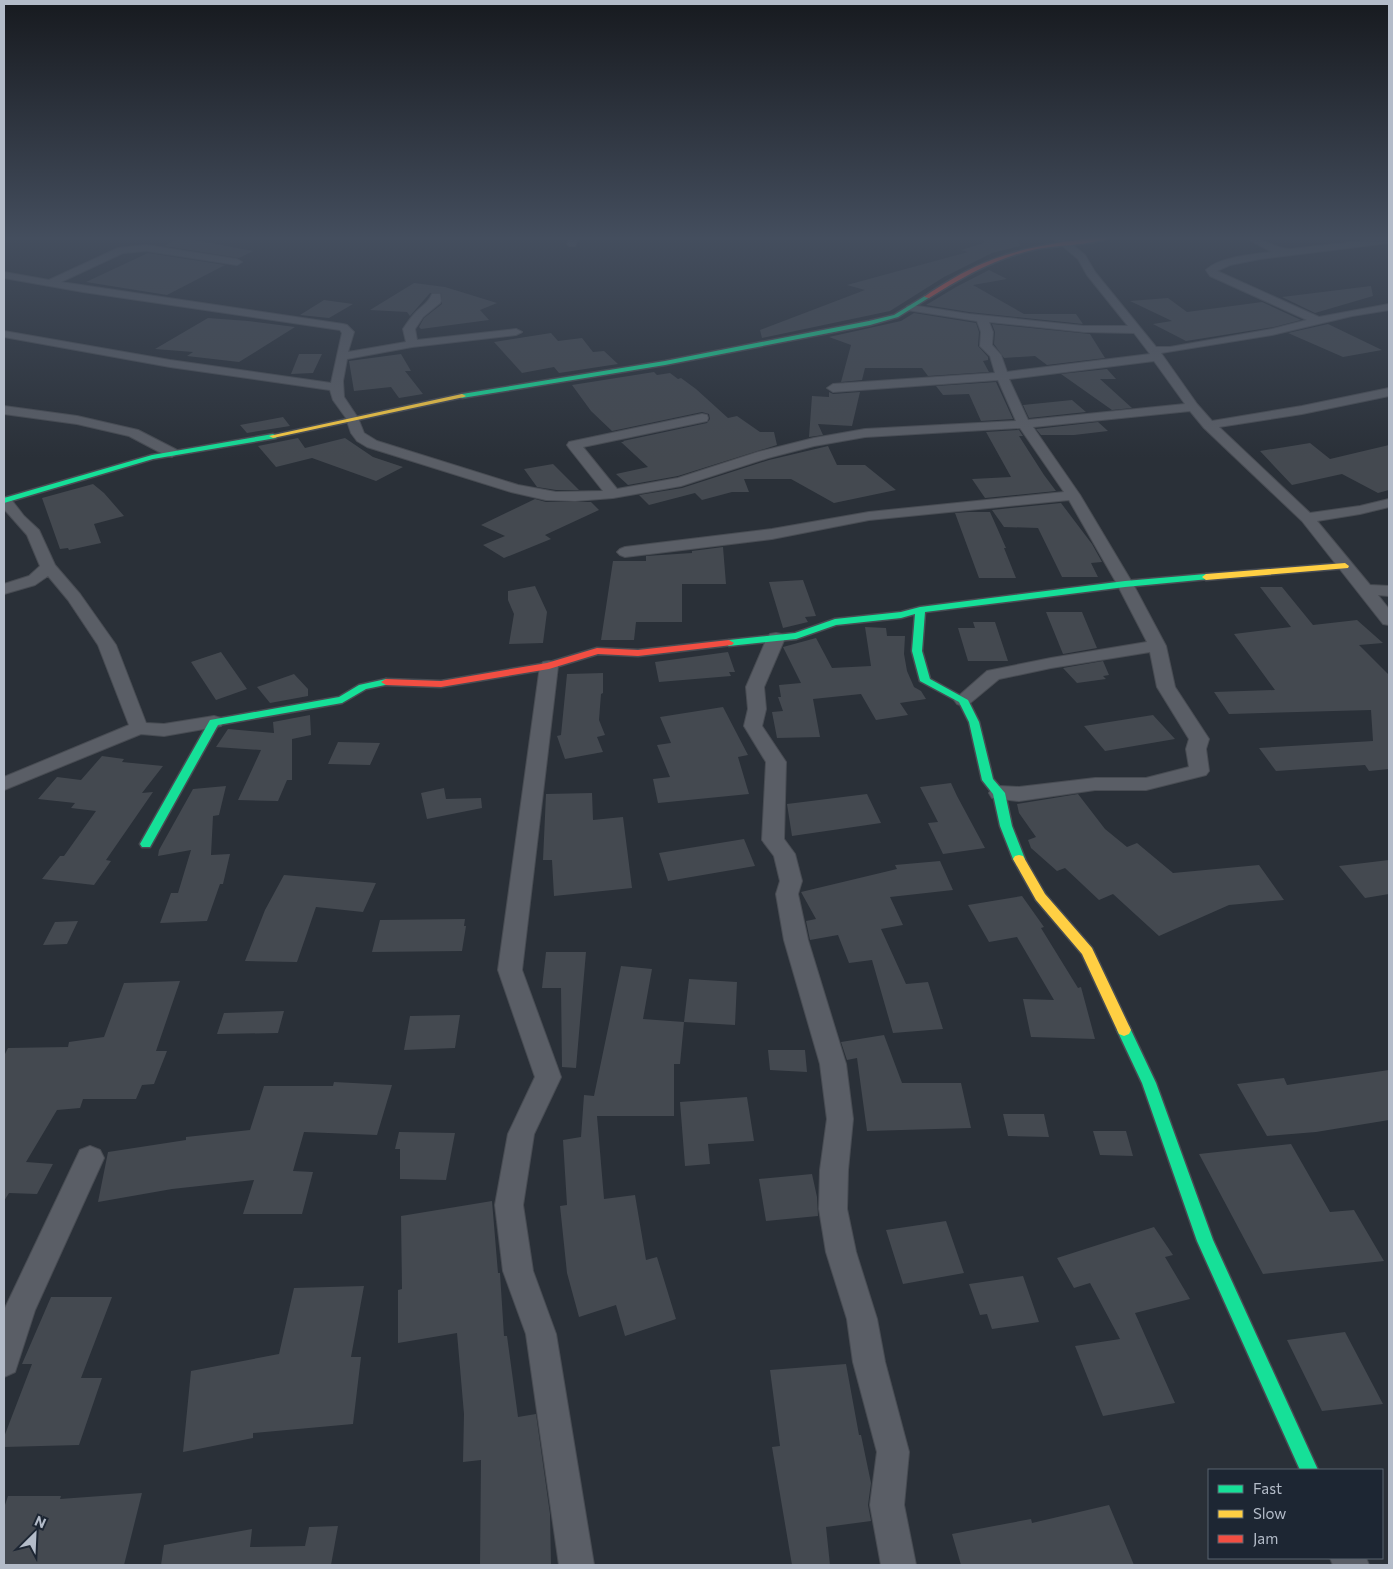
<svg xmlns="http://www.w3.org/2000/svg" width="1393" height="1569" font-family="Commissioner,sans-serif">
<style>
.building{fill:#444950}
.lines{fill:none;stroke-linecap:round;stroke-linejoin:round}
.street-casing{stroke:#484c53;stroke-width:2}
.fast-casing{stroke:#484c53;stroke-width:3}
.slow-casing{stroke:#484c53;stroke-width:3}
.jam-casing{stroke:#484c53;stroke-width:3}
.street{fill:#5a5e66;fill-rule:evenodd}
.fast{fill:#16e098;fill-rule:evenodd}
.slow{fill:#ffcf43;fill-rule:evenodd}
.jam{fill:#f24e42;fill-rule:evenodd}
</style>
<rect width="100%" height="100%" fill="#2a3038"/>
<path class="building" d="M180,238h4l69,13 -14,7 -75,-12z
M984,238l34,1 2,7 -28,7 -48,24 -54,34 -128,27 -2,-8 105,-40 -18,-5 121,-33 -7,-2 23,-7z
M148,253l77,12 -58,30 -81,-13z
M989,270l18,9 -34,6 51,29h52l7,10 -114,-12 -43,-7 30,-18z
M414,283l31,4 52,16 -17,7 9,10 -68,9 -2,-2 5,-9 18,-14 -1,-11h-11l-20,23 -3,-4 -37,-2z
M1371,286l2,10 -58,17 -33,-16z
M1168,298l19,14 75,-10 39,18 -27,7 -88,14 -33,-17 19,-3 -42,-20z
M324,300l29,4 -24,14 -29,-3z
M914,313l62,10 3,9 -1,14 10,11v3l-5,1 6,11 -61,4 -6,-8h-57l-3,12 -21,2 10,-37 -22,-8 72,-16z
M208,318l40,3 47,6 -56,35 -52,-6 6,-4 -38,-3z
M992,324l98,10 15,24 -58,7 -12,-9 -31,2 -10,-14 1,-12z
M1328,324l54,26 -39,7 -55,-24z
M551,333l7,8 24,-3 11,14 11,-1 14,13 -59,9 -5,-6 -32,6 -28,-31z
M299,354h23l-9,19 -22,1z
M401,354l10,17h-6l18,23 -24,4 -8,-11 -37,4 -5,-30z
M1107,369l9,10h-16l32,29 -20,2 -51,-36z
M654,372l3,3 13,-2 8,6 3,-1 15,11 32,29 9,-2 23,16h14l3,13 -99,31 -50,9 -12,-11 32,-7 -27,-25h3l-1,-1 84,-18 3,-4 -1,-5 -7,-2 -90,19 -21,-20 -19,-26z
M996,382l17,37 -32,2 -12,-27 -26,1 -7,-9z
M829,392l4,2 27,-2 -8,34 -34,-2 5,11 -14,2 3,-41 17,1z
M1072,400l14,12 -57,6 -6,-13z
M283,417l7,9 -43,7 -7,-8z
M1098,422l10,9 -34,4h-33l-5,-6z
M1019,430l4,6h-4l25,39 12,16 -71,7 -13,-19 39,-2 -25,-45z
M298,438l7,10 40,-10 28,19 30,10 -27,14 -64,-23 -36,9 -18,-21z
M1310,443l20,16 59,-14v45l-11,3 -36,-19 -50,11 -32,-34z
M828,446l9,19h28l31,25 -62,13 -43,-24h-47l5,13h-17l-30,8 -7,-7 -46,12 -10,-10 43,-7 87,-28z
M553,464l26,26h-23l-19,-3 -13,-18z
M93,484l11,9 20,23 -30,8 7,19 -32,7 -1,-2 -8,1 -18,-51z
M535,499l11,3h45l8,8 -54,25 6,4 -47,19 -21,-13 22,-9 -24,-11z
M1061,503l31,41 10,18 -11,1 7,14h-36l-24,-49 -34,-1 -12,-17z
M969,512h21l16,36h-2l12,30h-37l-24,-65z
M723,547l3,37h-44v38h-46l-2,18h-33l12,-79h33v-5l46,-3v-2z
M803,580l13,36 -11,1 3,5 -25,6 -14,-46z
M535,586l12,26 -4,31 -34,1 5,-30 -6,-14v-9z
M1260,587h22l31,38 44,-5 26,23 -24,2 30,30v94l-20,2 -4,-6 -89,6 -17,-23 114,-7 -2,-31 -142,4 -15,-22 61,-2 -41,-56 57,-7z
M1046,612h36l15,36 -34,6z
M973,622h22l13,39h-40l-10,-33h17z
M865,627l21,1 1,8h18l-1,18 3,17 7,16 7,4 5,8 -26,4 8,12 -32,5 -15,-26 -48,5 7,38 -43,1 -5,-26 11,-1 -5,-14h3l-2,-12 22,-2 -18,-36 33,-9 16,30 39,-2z
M221,652l26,37 -31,11 -25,-38z
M728,652l7,20h-6l2,4 -72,6 -4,-20z
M1103,661l6,14 -6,1 3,3 -29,4 -14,-15z
M603,673v20l-2,1 -2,26 6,15 -8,2 6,15 -38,7 -8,-23 4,-1 6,-61z
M294,674l14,15v7l-38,7 -13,-16z
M723,707l25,48 -10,2 11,37 -91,9 -5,-24 17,-2 -13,-32 14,-2 -11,-26z
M310,715l1,20 -19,4v41h-5l-9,21 -40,-1 23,-50 -45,-3 12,-18 46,4 -1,-11z
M1153,715l22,24 -70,12 -21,-25z
M338,742l42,1 -10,22 -42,-1z
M102,756l22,3 -2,3 41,4 -21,27 11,-1 -47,68 5,1 -17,24 -52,-6 18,-23h4l32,-45 -25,-3 4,-5 -37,-4 19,-22 24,3z
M951,783l6,13 28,52 -42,6 -15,-31 10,-1 -18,-35z
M226,786l-7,29 -6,1 -2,39 19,-1 -7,30h-3l-13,37 -47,2 11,-30h7l13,-43 -33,6 1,-6 34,-61z
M444,788l2,11 35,-1 1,10 -55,11 -6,-26z
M592,793l1,27 30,-3 9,71 -78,8 -2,-36h-9l3,-66z
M867,794l14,29 -89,13 -5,-32z
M1078,794l27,35 22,18 10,-4 36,30 86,-8 25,35 -55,5 -70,31 -46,-42 -14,6 -34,-32 -8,3 -26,-23 -3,-8 8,-3 -17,-24 -2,-9z
M744,839l11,27 -87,15 -9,-28z
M1389,860v34l-24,4 -26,-32z
M940,861l13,29 -63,7 13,28 -22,4 25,55 22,-2 15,47 -50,4 -21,-73 -23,3 -11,-28 -28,5 -4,-19 10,-2 -15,-27 96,-23 -2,-4z
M284,875l92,8 -13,29 -47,-5 -19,55 -52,-1 20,-51z
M1022,896l22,31 -3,1 37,60 3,-1 14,52 -64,-2 -8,-38 31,1 -37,-63 -28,5 -21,-37z
M465,919l-1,7h2l-4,25 -90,1 8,-32z
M78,921l-11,23 -24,1 12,-23z
M546,952h40l-10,116 -14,-1 -1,-79h-19z
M621,966l31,3 -9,50 41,3 -4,42h-6v52h-77l7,83 31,-4 11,65 11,-3 19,62 -51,17 -9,-31 -37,12 -12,-44 -7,-67 7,-1 -4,-65 18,-3 3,-42 10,1z
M689,979l48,3 -2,43 -51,-3z
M180,981l-24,70h11l-13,33 -12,1 -6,14h-53l-3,9 -23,2 -31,52 27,2 -16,30 -28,-1 -5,8v-145l4,-8 60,-1 1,-5 35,-5 20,-54z
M284,1011l-6,22 -61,1 7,-21z
M460,1015l-5,33 -51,2 6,-34z
M884,1035l18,48h59l10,45 -104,3 -10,-73 -10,2 -6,-18z
M768,1050h37l2,22 -37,-2z
M1389,1070v50l-73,12 -49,4 -30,-52 47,-6 3,7z
M334,1082l58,3 -15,50 -73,-3 -11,39 20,1 -11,42h-59l11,-34 -82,9 -74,13 10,-50 78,-12v-3l64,-7 14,-44h69z
M747,1097l7,44 -46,3 2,20 -25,2 -5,-64z
M1003,1114h41l5,23 -41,-1z
M1093,1131h33l7,25 -33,-1z
M399,1132l56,1 -9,47 -46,-1v-30h-5z
M1291,1144l39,68 24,-2 30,51 -121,13 -64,-120z
M812,1174l5,23 1,19 -52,5 -7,-42z
M492,1201l6,72h2l4,63h3l11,81 18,-3 14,100 1,51h-71l1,-105 -18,2 1,-48 -7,-81 -59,10v-53l4,-1 -1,-73z
M946,1221l18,52 -61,11 -17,-54z
M1154,1227l19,28 -8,2 25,42 -55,14 40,90 -72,13 -28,-70 45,-7 -30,-56 -16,5 -17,-30z
M1023,1276l16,46 -47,7 -5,-15 -7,1 -11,-31z
M364,1286l-13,71h10l-8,67 -100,9v5l-70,14 8,-81 88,-17 15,-66z
M51,1297h61l-31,81h21l-23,67 -75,2v-10l28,-73h-10z
M1345,1332l38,72 -61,7 -35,-71z
M846,1364l13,71h2l10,48 -3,22 3,16 -45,6 4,38h-38l-20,-118 8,-1 -10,-76z
M142,1493l-18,72h-120v-57l4,-12h53l-1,3z
M1109,1505l25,60h-173l-9,-31 79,-15 1,4z
M338,1526l-7,39h-170l3,-20 88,-16 -2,18 55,-1 4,-19z"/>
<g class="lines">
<defs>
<path id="street" d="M569,238h10l-4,8h-6l-2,-2z
M1053,238h11l21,17 10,17 61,75h14l102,-18 35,-9 -97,-44 -4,-6c13,-13 49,-16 66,-18l-26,-14c19,0 26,10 44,11l99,-11v5l-129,16 -30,6 -13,6 102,46 70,-13v6l-37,6 -80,19 -111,18 36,51 15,17 90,-15 87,-18v8l-87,18 -83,13 91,86 50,-7 29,-7v8l-29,7 -43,7 53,64 19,1v10l-11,-1 11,14v16l-6,-1 -81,-103 -98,-93 -14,-17 -157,16 47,68 53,89 33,62 9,41 34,52 -3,10 3,22 -3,4 -60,15h-51l-76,11 -27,-3 -3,-5 3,-5 7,-2 20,1 76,-9h51l43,-11 -3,-18 3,-10 -32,-52 -7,-35 -99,16 -52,11 -30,25 -6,2 -6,-2 -3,-4 33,-29 64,-13 96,-16 -30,-58 -48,-84 -200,20 -97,19 -147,18 -5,-2 -3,-3 3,-3 5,-2 147,-18 97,-17 195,-20 -44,-64 -155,9 -51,9 -46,12 -87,28 -68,12 -38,3 -29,-1 -35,-8 -144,-45 -10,-6 -6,-8 -5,-15 -13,-18 -3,-10 -160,-23 -166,-30v-6l166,29 161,23 11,-50 -2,-3 -257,-38 -79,-14v-6l45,8 69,-32 28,-3 91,14 5,3 -5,3 -91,-14 -23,2 -62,29 282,42 4,1 7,7 -6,20 58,-10 -3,-13c4,-6 8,-12 13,-17 7,-7 13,-10 16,-18h8l1,7 -1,2 -17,14 -8,12 2,11 99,-11 6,3 -6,3 -104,12 -65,12 -4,22 1,16 14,21 6,15 13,8 141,44 38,7 47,-1 -34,-43 -2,-3 2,-3 133,-28 5,1 1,3 -1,3 -124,26 34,42 61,-11 80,-26 56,-14 51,-9 151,-8 -18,-41 -165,12 -6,-4 6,-4 162,-11 -5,-17 -10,-10 1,-14 -4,-11 -70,-11 -1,-2 1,-2 4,-1 58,9 115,12h44l-41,-51 -9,-16zM989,322l95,10 50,1 16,21 -143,18 -6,-17 -9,-10 1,-13zM1154,361l31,43 -157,16 -19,-41z
M4,406l73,10 61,14 39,20 2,3 -7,4 -5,-1 -38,-20 -52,-12 -73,-10z
M4,497l6,1 14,18 15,14 16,35 25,29 36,51 30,78 18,1 50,-8 7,2 2,4 -2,4 -57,10 -23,-2 -137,56v-13l125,-52 -31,-80 -30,-45 -20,-24 -13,9 -31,9v-10l25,-8 11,-10 -13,-31 -23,-26z
M776,633l6,1 3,4 -21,49 2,22 -4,17 24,36 -2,77 11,15 7,27 -4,13 10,46 38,124 7,55 -5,51 -1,39 9,43 21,67 8,43 24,90 -5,53 12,60h-35l-11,-60 7,-53 -24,-90 -6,-43 -21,-67 -7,-43 1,-39 7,-51 -7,-55 -36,-124 -8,-46 4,-13 -6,-25 -12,-16 4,-78 -22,-36 4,-17 -2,-22 21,-49 3,-4z
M549,661l6,1 3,4 -36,304 39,107 -27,57 -11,71 10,66 23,63 38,231h-35l-33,-231 -23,-63 -8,-66 13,-71 27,-57 -37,-107 42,-304 3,-4z
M90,1146l10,4 4,8 -69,152 -20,62 -11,5 1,-69 75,-158z
M1330,1558h36l3,7h-36z"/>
<path id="fast" d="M925,296l5,1 -32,20 -28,8 -205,40 -203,33 -4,-2 4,-2 203,-33 204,-40 25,-6z
M273,434l4,2 -1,2 -123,21 -149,44v-5l148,-43z
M1206,574l3,1v4l-84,8 -200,25 -3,39 8,28 38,21 11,22 14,57 12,14 7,33 13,33 -2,3h-8l-2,-3 -13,-33 -7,-32 -11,-14 -13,-58 -10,-20 -39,-21 -8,-30 3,-37 -14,4 -65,7 -40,14 -67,7 -5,-3 5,-3 66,-7 40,-14 66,-7 19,-5 205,-26z
M386,679l5,3 -1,2 -24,5 -24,14 -124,22 -68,122h-8l-2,-3 70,-124 129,-23 20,-12z
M1124,1024l5,2 27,57 57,157 105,230h-18l-103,-229 -55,-158 -25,-53 2,-4z"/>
<path id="slow" d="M462,394l4,2 -2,1 -191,41 -4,-2z
M1345,563l4,3 -1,2 -142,12 -4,-3 4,-3z
M1019,855l4,1 22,38 47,54 39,82 -2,4 -5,2 -5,-2 -37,-80 -46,-54 -23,-41 2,-3z"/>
<path id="jam" d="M1091,238h18c-19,7 -50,7 -72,11 -40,8 -74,28 -108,49l-5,-1c9,-7 20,-13 30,-19 45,-26 85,-33 137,-40z
M729,640l5,3 -2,2 -94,11 -40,-2 -49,15 -108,18 -55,-2 -5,-3 5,-3 55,2 106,-18 50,-15 41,2z"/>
</defs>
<use href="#street" class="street-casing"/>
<use href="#fast" class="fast-casing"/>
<use href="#slow" class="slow-casing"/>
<use href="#jam" class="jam-casing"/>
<use href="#street" class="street"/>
<use href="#fast" class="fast"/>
<use href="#slow" class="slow"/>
<use href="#jam" class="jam"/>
</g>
<linearGradient id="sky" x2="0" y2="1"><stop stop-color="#171a1f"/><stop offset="0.52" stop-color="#444e5e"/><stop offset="1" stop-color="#444e5e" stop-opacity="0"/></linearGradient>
<rect width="1393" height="458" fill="url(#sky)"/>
<rect width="1393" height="1569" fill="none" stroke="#b4bcc9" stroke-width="10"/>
<rect x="1208" y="1469" width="175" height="90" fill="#1d2633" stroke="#59626f"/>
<rect x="1218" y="1485" width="25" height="8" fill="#16e098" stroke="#59626f"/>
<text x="1253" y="1494" font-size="15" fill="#b4bcc9">Fast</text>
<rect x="1218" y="1510" width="25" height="8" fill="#ffcf43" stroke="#59626f"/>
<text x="1253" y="1519" font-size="15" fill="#b4bcc9">Slow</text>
<rect x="1218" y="1535" width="25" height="8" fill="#f24e42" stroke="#59626f"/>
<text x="1253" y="1544" font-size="15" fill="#b4bcc9">Jam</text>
<g transform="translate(35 1534) rotate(24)" stroke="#1d2633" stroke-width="4" paint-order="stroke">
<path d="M0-4L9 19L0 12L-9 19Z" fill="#b4bcc9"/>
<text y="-8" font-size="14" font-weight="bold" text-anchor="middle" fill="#b4bcc9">N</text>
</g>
</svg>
